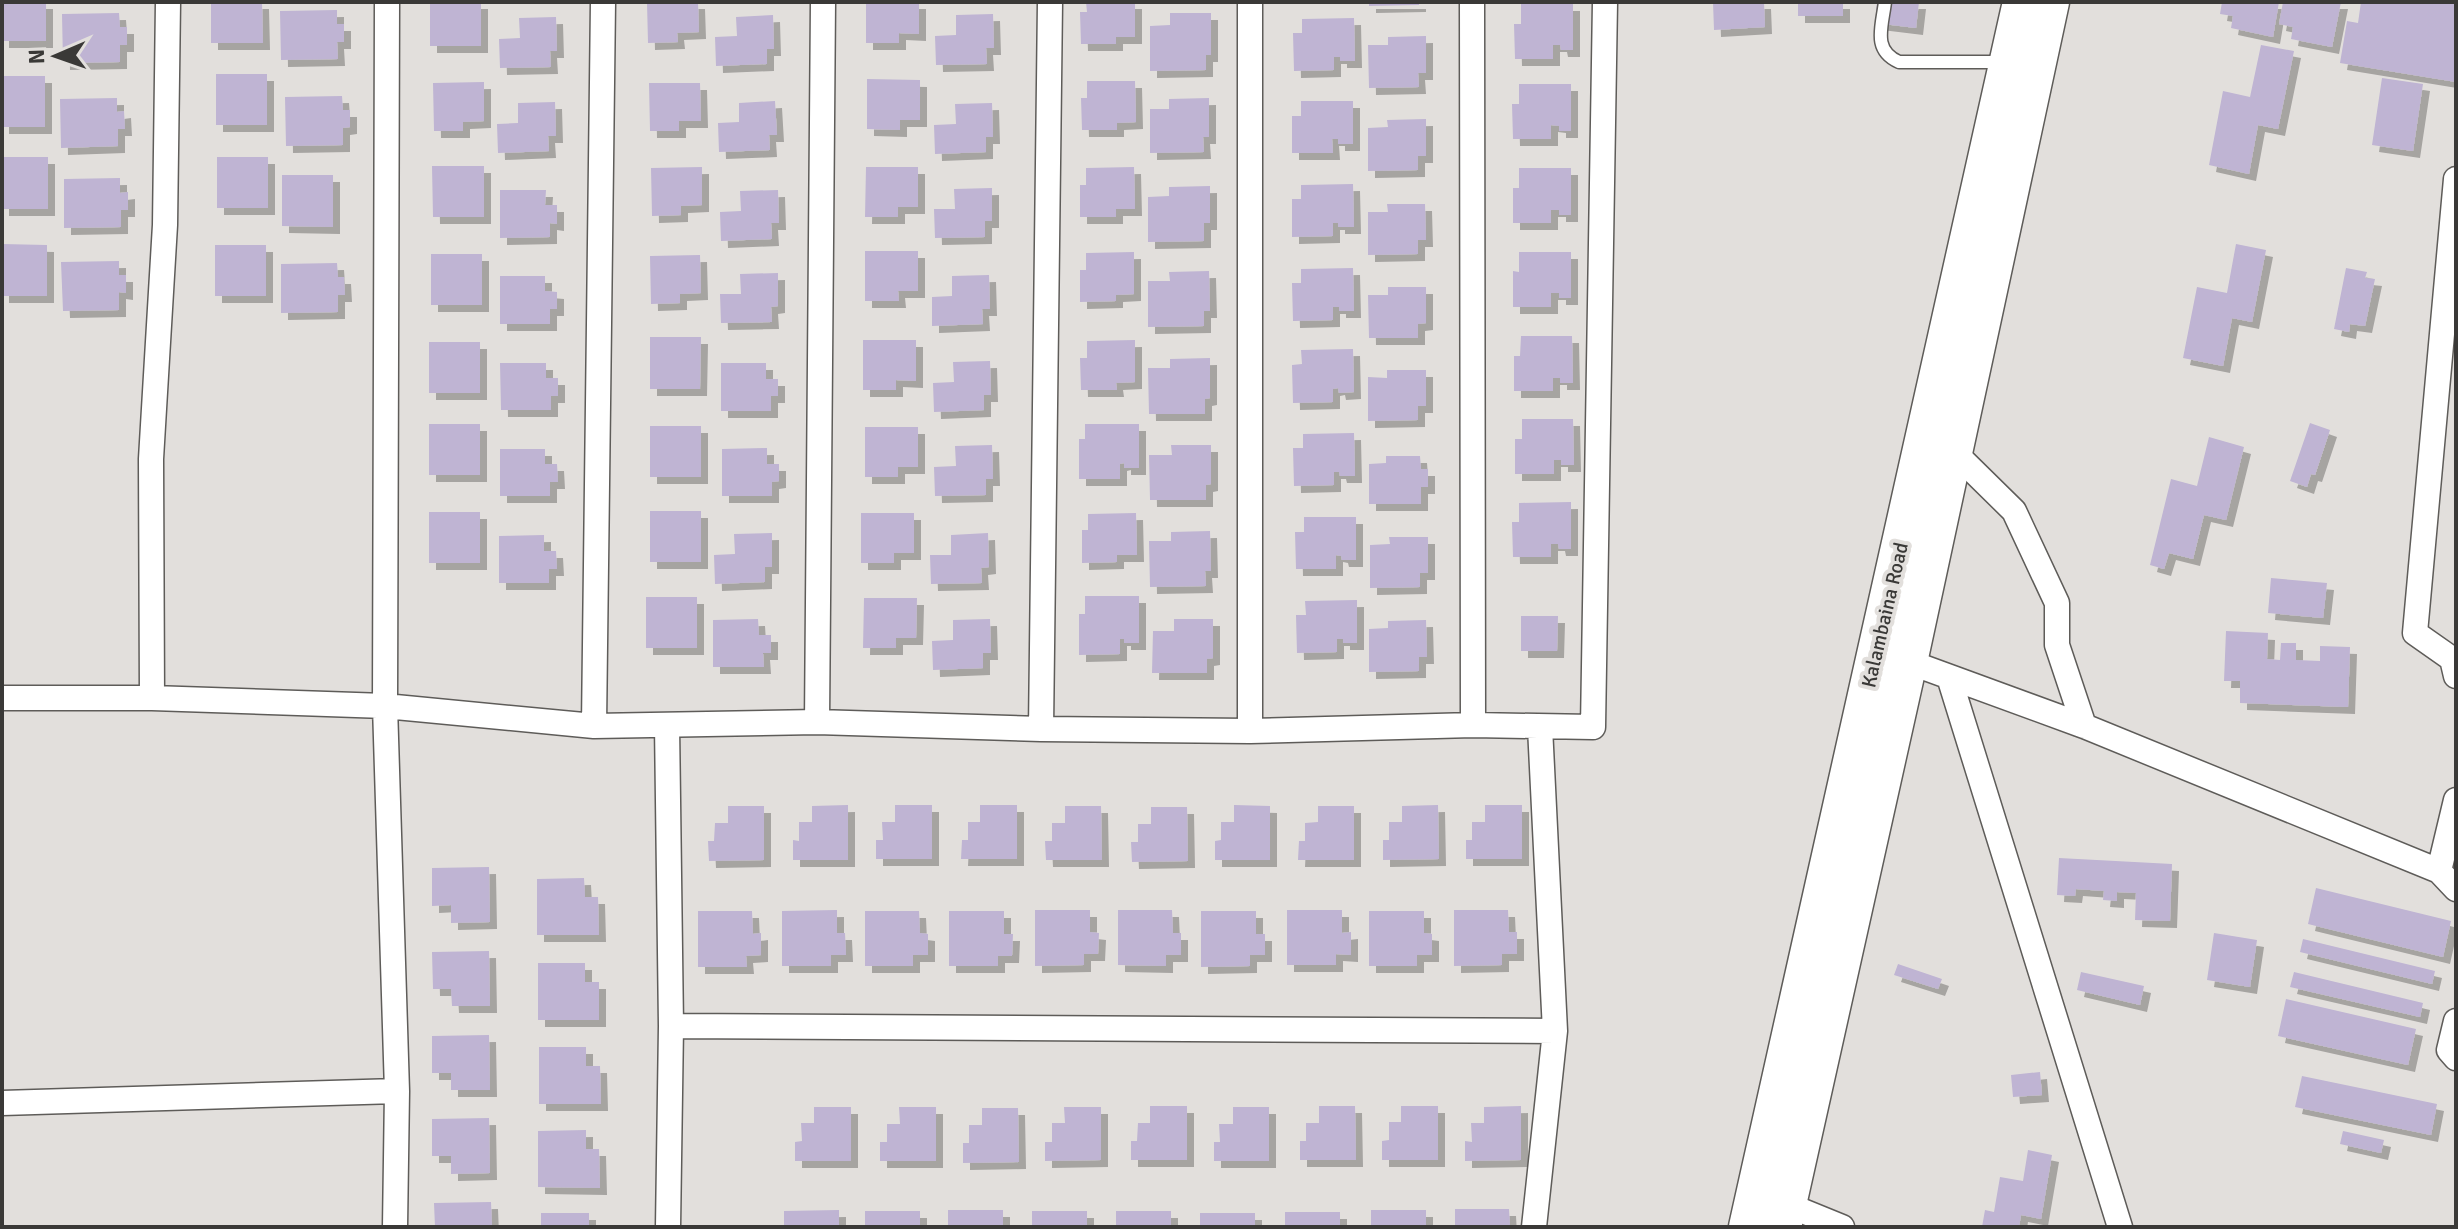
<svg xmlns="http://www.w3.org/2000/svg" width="2458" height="1229" font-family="Signika,sans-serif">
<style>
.building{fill:#bfb4d3;filter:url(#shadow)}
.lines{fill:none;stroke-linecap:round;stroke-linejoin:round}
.service-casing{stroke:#5e5c59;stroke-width:15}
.minor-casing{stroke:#5e5c59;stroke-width:27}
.secondary-casing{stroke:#5e5c59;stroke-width:39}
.service{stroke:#fff;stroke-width:12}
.minor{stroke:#fff;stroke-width:24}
.secondary{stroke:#fff;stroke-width:36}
.labels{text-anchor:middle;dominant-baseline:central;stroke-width:8;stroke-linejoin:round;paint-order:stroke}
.street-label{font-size:20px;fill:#3a3937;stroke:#e2dfdc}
</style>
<defs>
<filter id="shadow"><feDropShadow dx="7" dy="7" stdDeviation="0" flood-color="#0004"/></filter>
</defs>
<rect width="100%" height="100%" fill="#e2dfdc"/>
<path class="building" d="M2,2h44v39h-44z
M211,2h51l1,41h-52z
M430,2h51v44h-51z
M647,2h51l1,30 -22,1 1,9 -30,1z
M866,2h53v32l-20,-1v10h-33z
M1086,2h49v35h-19v7h-35l-1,-32h7z
M1369,2h50v3l-50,1z
M1713,2h51l1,25 -51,3z
M1798,2h45v14h-45z
M1877,2h42l-3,26 -41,-5z
M2222,2h57l-6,35 -42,-9 2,-12 -13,-2z
M2283,2h58l-9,45 -41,-8 2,-12 -14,-3z
M2361,2h95v80l-116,-19 7,-42 11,2z
M1521,4h52v46h-12l-1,-5h-7v14h-38l-1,-35h7z
M337,10v14h7v18h-7l1,17 -57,1 -1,-49z
M119,13l1,14h7v18h-7v17l-57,1 -1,-49z
M1170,13h41v42h-5v15l-56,1v-45l20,-1z
M993,14l1,34h-8l1,16 -51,1 -1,-29 21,-1v-20z
M773,15l1,34h-7v15l-51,2 -1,-29 22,-1 -1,-19z
M556,17l1,34h-7l1,16 -51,1 -1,-29 21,-1 -1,-20z
M1354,18l1,43h-15v-4h-6v13l-40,1 -1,-38h9v-14z
M1426,36v37h-8l1,14 -50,1 -1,-43h20v-8z
M2261,45l33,6 -16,78 -20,-4 -9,49 -40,-9 14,-74 27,6z
M216,74h51v51h-51z
M2,76h43v51h-43z
M2382,78l41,6 -10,67 -41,-6z
M867,79l53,1v40h-20v10l-33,-1z
M1087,81h48l1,41 -19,1v7h-35l-1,-32h6z
M484,82v39l-21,1v9h-29l-1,-48z
M649,83h51l1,38h-22v10h-29z
M1519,84h52v47h-12v-5l-8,-1v14h-38l-1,-35h7z
M342,96l1,14h7v17l-7,1v17l-57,1 -1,-49z
M117,98v14l7,-1 1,18h-7v17l-57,2 -1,-49z
M1209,98v39h-6l1,15 -54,1v-44h19v-10z
M775,101l2,34h-8l1,15 -51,2 -1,-29 21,-1v-19z
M1301,101h52v43h-15v-5h-6l1,14h-41v-37h9z
M555,102l1,34h-8l1,15 -51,2 -1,-29 21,-1v-20z
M992,103l1,34h-7v15l-51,2 -1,-29 22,-1 -1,-20z
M1426,119v37h-8v14l-50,1v-43l20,-1 -1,-7z
M2,157h46v52h-46z
M217,157h51v51h-51z
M432,166h52v51h-51z
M702,167v38l-21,1v9l-29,1 -1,-48z
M866,167h52v40h-20v10h-33z
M1134,167l1,42h-19v8h-36v-32h6v-17z
M1519,168h52v47h-12v-5h-8v13h-38v-35h6z
M282,175h51v52l-51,-1z
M120,178v15l8,-1v18h-7v17l-57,1v-49z
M1353,184l1,43h-16v-4h-5v13l-41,1v-38h9v-14z
M1210,186v37h-6v18l-56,1v-45l21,-1v-9z
M992,188v33h-7v16l-50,1 -1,-29h21l-1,-20z
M500,190h46l-1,15h12v19l-7,-1v14l-50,1z
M778,190l1,33h-8l1,16 -51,2 -1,-29 21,-1 -1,-20z
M1387,204h38l1,36h-8v14l-50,1v-43h20z
M2,244l45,1v51h-45z
M2236,244l30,6 -14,72 -20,-4 -9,48 -40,-8 14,-71 30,6z
M215,245h51v51h-51z
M865,251h53v40h-20l1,10h-34z
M1134,252v42l-18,1v6l-36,1v-32h6v-17z
M1519,252h52v46h-12v-5h-8v14h-38v-36l6,1z
M431,254h51v51h-51z
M700,255l1,38 -21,1v9l-29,1 -1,-48z
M119,261v14h7v18l-7,-1v18l-56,1 -2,-49z
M337,263l1,14h6l1,18h-7v17l-57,1v-49z
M1353,268l1,43h-15v-4h-6v13l-40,1 -1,-38h9v-14z
M2346,268l21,4 -2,6 10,1 -10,47 -15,-2 -1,8 -15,-3z
M1209,271l1,40h-6v15l-56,1v-46h22l-1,-9z
M778,273v33l-7,1 1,15 -51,1 -1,-29h21l-1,-20z
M989,275l1,34h-8l1,15 -51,2v-29l20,-1v-20z
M500,276h45v15l12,1v17h-7v15h-50z
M1388,287h38v36l-8,1v14h-49l-1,-43h20z
M1521,336h51l1,47h-13v-5h-7v13h-39v-35h6z
M650,337h51l-1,52h-50z
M863,340h53v41l-20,-1v10h-33z
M1135,340v42l-19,1 1,7h-36l-1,-32h7v-17z
M429,342h51v51h-51z
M1353,349l1,43 -15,1 -1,-5 -5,1v13l-40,1 -1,-38 10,-1 -1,-14z
M1210,358v40l-5,1v15h-56l-1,-46h22v-9z
M990,361l1,34h-7v15l-50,2 -1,-29 21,-1 -1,-20z
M500,363h46v15h12v18h-7v14h-50z
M721,363h45v16h12v17h-7v15h-50z
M1387,370h39v36h-8v14l-50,1v-44l19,1z
M1522,419h51l1,46h-13v-5h-7v14h-39v-35h7z
M2310,423l20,7 -15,45 -4,-1 -4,13 -17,-6z
M429,424h51v51h-51z
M1085,424h54v44h-15v-5l-4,1v15h-41v-40h6z
M650,426h51v51h-51z
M865,427h53v40h-20v10h-33z
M1354,433l1,43h-15l-1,-4h-5v13l-40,1 -1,-38h10v-14z
M2209,437l35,10 -18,73 -22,-5 -11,44 -24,-6 -5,16 -14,-4 21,-86 26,7z
M992,445l1,34h-7v16l-51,1 -1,-29 22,-1 -1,-20z
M1171,445h40v39l-5,1v15h-56l-1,-45h23z
M767,448v16h12v17l-7,1v14h-50v-47z
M500,449h45v15h12l1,18h-8v14h-50z
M1386,456h34l1,13h7v18h-7v17h-52v-40l17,-1z
M1571,502v47h-12l-1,-5h-7v13h-38l-1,-35h7v-19z
M650,511h51v51h-51z
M429,512h51v51h-51z
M861,513h53v40h-20v10h-33z
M1136,513l1,42h-20v7l-35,1v-33h6v-16z
M1304,517h52v43h-14l-1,-4 -5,-1v14h-40l-1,-37h9z
M1210,531l1,40h-6l1,15 -56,1 -1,-46h22v-9z
M772,533v34h-7v15l-50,2 -1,-29 21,-1 -1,-20z
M988,533l1,34 -8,1 1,15 -51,1 -1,-29h21v-20z
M544,535v16h12l1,18h-8v14h-50v-47z
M1389,537h39v36h-8v14l-50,1v-43l20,-1z
M2271,578l56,5 -4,35 -55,-5z
M1085,596h54v47h-15v-4h-4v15l-41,1v-41h6z
M646,597h51v51h-51z
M864,598h53l-1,40h-20v10h-33z
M1357,600v43h-14v-4h-6v13l-40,1 -1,-38h10l-1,-14z
M1521,616h37l-1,35h-36z
M758,619l1,16h12v18h-8l1,14h-51v-47z
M990,619l1,34h-8v15l-50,2 -1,-29 21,-1v-20z
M1174,619h39v39l-6,1v14h-55l1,-42h21z
M1426,620l1,37h-8v14l-50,1v-43l19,-1v-7z
M2226,631l42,2 -1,26 13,1 1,-17h15v17l24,1v-15l30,1 -2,60 -108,-4v-22h-16z
M848,805v55h-55v-20l6,1v-19h13v-16z
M895,805h37v54h-56v-19h7l-1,-18h13z
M980,805h37v54h-56l1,-19h6v-18h12z
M1234,805l36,1v54h-55v-19l6,-1v-18h13z
M1438,805l1,54 -56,1v-20h6v-18h13v-16z
M1485,805h37v54h-56v-19h6v-18h13z
M728,806h36v54l-55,1 -1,-20h6l1,-18h13z
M1065,806h36l1,54h-56l-1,-19h7v-18h13z
M1318,806h36v54h-56l1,-19h6v-18l13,-1z
M1151,807h36l1,54 -56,1 -1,-20h7v-18h13z
M2059,858l113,6 -2,57 -35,-1 1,-27 -19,-1v9l-14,-1 1,-9 -28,-2 -1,7 -18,-1z
M489,867l1,55 -39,1v-18l-19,1v-38z
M584,878l1,19h13l1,38h-62v-56z
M2316,888l135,33 -8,36 -135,-33z
M837,910v23h8l1,22h-15v11h-49v-55z
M1035,910h55v22l9,1 -1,21h-14v11l-49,1z
M1118,910h54l1,23h8v22h-15v11l-48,-1z
M1287,910h55v23l9,-1v23l-15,-1v11h-49z
M1454,910h54l1,22h8v22h-15v11l-48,1z
M698,911h54l1,23 8,-1v22l-15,1 1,11h-49z
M865,911h54l1,22 8,1v21h-15v11h-48z
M949,911h55v23h9l-1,22h-14v10h-49z
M1201,911h55v23h9v21h-15v11l-49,1z
M1369,911h55v22l8,1v21h-15v11h-48z
M2214,933l43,7 -7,47 -43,-7z
M2303,939l132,32 -3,13 -132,-32z
M489,951l1,55h-38l-1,-17h-18l-1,-37z
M538,963h47v19h14v38h-61z
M1898,964l44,15 -4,10 -44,-14z
M2081,972l63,14 -4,19 -63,-15z
M2294,972l129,31 -3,14 -130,-30z
M2286,999l130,30 -8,36 -130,-29z
M489,1035l1,55h-39v-17h-19v-37z
M539,1047h47v19h14l1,38h-62z
M2040,1072l2,23 -29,2 -2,-22z
M2302,1076l135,28 -6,31 -136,-28z
M1150,1106h37v54h-56v-19h6l1,-18h12z
M1319,1106h36l1,54h-56v-19h6v-18h13z
M1401,1106h37v54h-56v-19l7,-1v-18h12z
M1521,1106v54l-56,1v-20l7,1 -1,-19h13v-16z
M814,1107h37v54h-56v-19l7,-1 -1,-18h13z
M899,1107h37v54h-56v-19h7v-18h13z
M1064,1107h37v53l-56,1v-19h7v-19h13z
M1233,1107h36v54h-55v-19h6l-1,-18h14z
M982,1108h36l1,54 -56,1v-20h6v-18h13z
M489,1118l1,55 -39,1v-18h-19v-37z
M586,1130v19h13l1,39 -62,-1v-56z
M2343,1131l41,9 -3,13 -41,-9z
M2028,1150l24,5 -11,64 -20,-4 -2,12h-37l3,-17 9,2 6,-35 23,4z
M491,1202l1,25h-57l-1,-24z
M1455,1209h54l1,18h-55z
M839,1210v17h-55v-16z
M948,1210h55v17h-55z
M1371,1210h55v17h-55z
M865,1211h55v16h-55z
M1032,1211h55v16h-55z
M1116,1211h55v16h-55z
M1285,1212h55v15h-55z
M541,1213h48v14h-48z
M1200,1213h55v14h-55z"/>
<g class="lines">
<defs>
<path id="service" d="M1885,2c-3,25 -13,48 14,60h106"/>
<path id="minor" d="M387,2l-2,704 12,385 -2,136
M1250,2v729
M1472,2l1,723
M2456,179l-41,454 37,26 4,17
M1954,452l60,59 43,92v42l27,81
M1909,662l175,64 355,145 17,18
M1949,677l171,550
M2,698h150l233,8 209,20 223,-4 224,7 209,2 223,-6 120,2 12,-725
M152,698l-1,-239 14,-234 3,-223
M817,722l6,-720
M667,725l4,301 -3,201
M594,726l9,-724
M1041,729l9,-727
M2439,871l17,-71
M2456,1021l-7,29 7,8
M671,1026l884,5
M2,1103l395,-12
M1788,1205l54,22
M1534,1227l21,-196 -15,-304"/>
<path id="secondary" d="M1747,1227l274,-1225
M1783,1227l126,-565 142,-660"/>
</defs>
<use href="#service" class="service-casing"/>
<use href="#minor" class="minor-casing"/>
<use href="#secondary" class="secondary-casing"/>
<use href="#service" class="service"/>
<use href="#minor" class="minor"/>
<use href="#secondary" class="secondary"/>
</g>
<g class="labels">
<g class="street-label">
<text transform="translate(1885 615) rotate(-77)">Kalambaina Road</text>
</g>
</g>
<rect width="2458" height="1229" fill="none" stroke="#3a3937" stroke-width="8"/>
<g transform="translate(56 56) rotate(268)" stroke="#e2dfdc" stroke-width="6" paint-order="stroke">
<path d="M0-6L14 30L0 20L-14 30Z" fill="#3a3937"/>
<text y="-12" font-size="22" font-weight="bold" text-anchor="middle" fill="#3a3937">N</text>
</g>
</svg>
